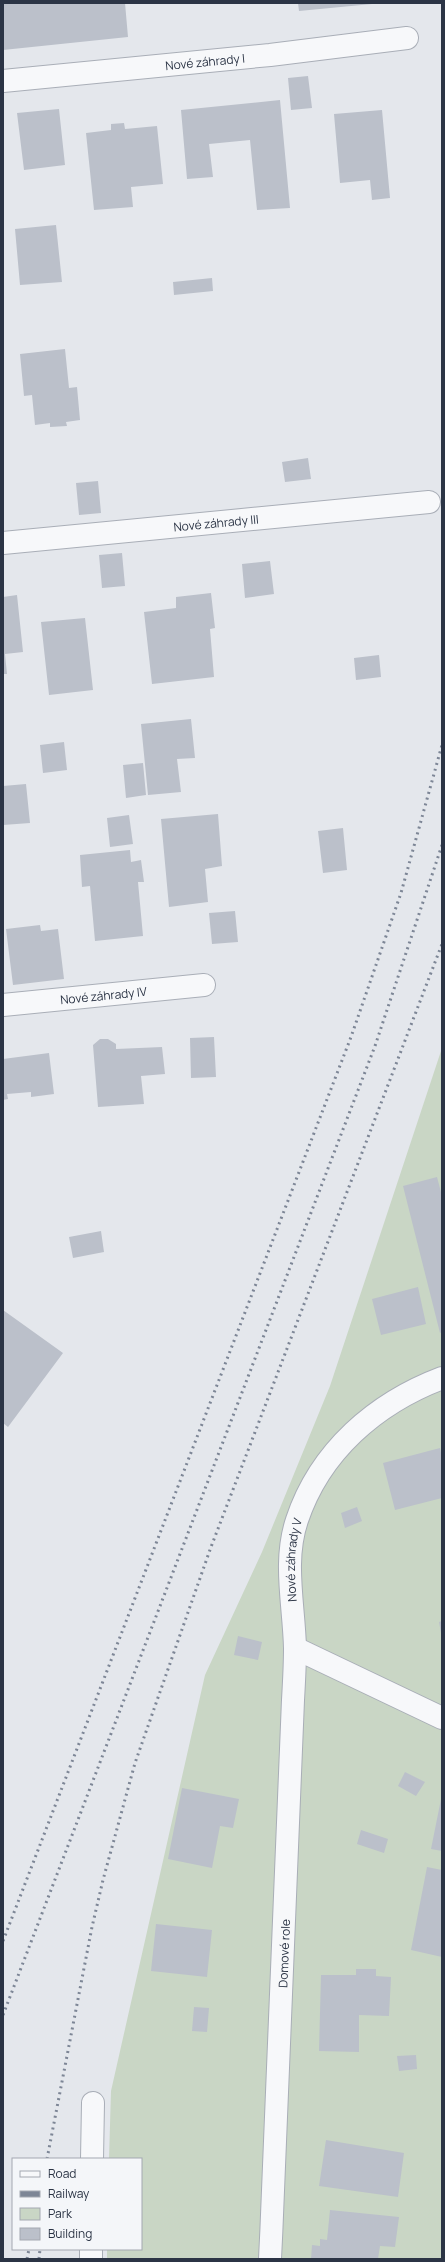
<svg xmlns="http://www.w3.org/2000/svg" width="445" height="2262" font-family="Manrope,sans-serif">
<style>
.green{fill:#c9d6c5}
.building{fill:#bbc0ca}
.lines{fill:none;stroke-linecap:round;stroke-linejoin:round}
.minor-casing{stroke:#a9aeb7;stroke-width:24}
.minor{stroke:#f7f8fa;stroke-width:22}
.rail{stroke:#7d8696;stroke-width:3;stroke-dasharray:2 4;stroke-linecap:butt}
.labels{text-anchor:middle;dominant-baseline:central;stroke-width:3;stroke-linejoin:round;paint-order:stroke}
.street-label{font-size:12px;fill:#2b3445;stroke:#f4f6f9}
</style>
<rect width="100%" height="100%" fill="#e4e7ec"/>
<path class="green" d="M442,1048v1211h-335v-10h34v-90h-32l2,-68 94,-416 57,-123 68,-166z"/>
<path class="building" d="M3,3h122l3,34 -125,13z
M298,3h74v1l-73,7z
M308,76l4,32 -21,2 -3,-32z
M280,100l10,108 -33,2 -7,-70 -41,4 4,33 -26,2 -6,-69z
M59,109l6,56 -41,5 -7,-57z
M382,110l8,88 -18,2 -2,-20 -30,3 -6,-69z
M124,123l1,6 32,-3 6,58 -32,3 2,20 -39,3 -8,-77 25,-3v-6z
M56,225l6,57 -42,3 -5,-56z
M212,278l1,13 -39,4 -1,-13z
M65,349l4,39 8,-1 3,33 -14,2 1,4 -17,1v-4l-15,2 -3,-30 -8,1 -4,-42z
M308,458l3,21 -26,3 -3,-20z
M98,481l3,32 -22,2 -3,-32z
M122,553l3,33 -23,2 -3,-33z
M270,561l4,33 -29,4 -3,-34z
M211,593l4,35 -5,1 4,48 -62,7 -8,-72 32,-4v-11z
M17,595l6,57 -18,2 2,20h-4v-77z
M85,618l8,72 -44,5 -8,-73z
M379,655l2,22 -25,3 -2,-22z
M191,719l4,39 -18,1 4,33 -33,3 -7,-71z
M64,742l3,28 -24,3 -3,-28z
M143,763l3,32 -20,3 -3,-33z
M26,784l4,39 -27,2v-39z
M218,814l4,52 -17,3 3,33 -39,5 -8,-88z
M129,815l4,29 -23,3 -3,-29z
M343,828l4,42 -24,3 -5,-42z
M130,850l1,12 10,-2 3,22h-6l5,54 -48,5 -5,-55 -8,1 -2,-32z
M235,911l3,31 -26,2 -3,-31z
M40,925l1,6 17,-2 6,50 -51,6 -7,-56z
M214,1037l2,40 -25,1 -1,-40z
M100,1039h8l8,5v5l46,-2 3,27 -24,2 3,28 -46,3 -5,-62z
M49,1053l5,41 -23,3v-5l-24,2 1,5 -5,1v-41z
M437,1177l5,19v136l-2,1 -37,-147z
M101,1231l3,21 -31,6 -4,-21z
M418,1287l8,37 -45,11 -9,-36z
M3,1310l60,43 -55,74 -5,-4z
M440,1448l2,9v41l-47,12 -12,-47z
M357,1507l5,14 -17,7 -4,-15z
M442,1621v12h-1l-2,-11z
M238,1636l24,6 -4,18 -24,-5z
M405,1772l20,10 -9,14 -18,-10z
M182,1788l57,11 -6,29 -13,-2 -8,42 -44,-9z
M441,1799h1v52l-11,-2z
M361,1830l27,9 -4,14 -27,-9z
M427,1867l15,3v87l-31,-7z
M156,1924l56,6 -5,47 -56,-6z
M356,1969h20v7l15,1 -2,39 -30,-1v37l-40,-1 2,-76h35z
M194,2007l15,1 -2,24 -15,-1z
M416,2055l1,14 -18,2 -2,-15z
M326,2140l78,13 -6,44 -79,-11z
M330,2210l69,7 -4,30 -15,-1 -2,13h-67l1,-14 8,1v-7l7,1z"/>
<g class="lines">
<defs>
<g id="minor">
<path id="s1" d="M3,81l267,-26 137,-17"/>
<path id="s2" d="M3,543l426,-41"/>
<path id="s3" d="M3,1005l201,-20"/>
<path d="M295,1648l147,70"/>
<path d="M92,2159l1,-56"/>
<path d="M91,2259v-10"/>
<path id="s4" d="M270,2259c9,-186 17,-372 23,-559 1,-17 2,-35 2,-52 -1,-43 -12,-87 2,-128 23,-69 79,-117 145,-142"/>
</g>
</defs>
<use href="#minor" class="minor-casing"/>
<use href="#minor" class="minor"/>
<path class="rail" d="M3,1941l348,-904 50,-144 41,-148
M3,2015l372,-969 67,-201
M47,2159l45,-232 11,-47 32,-117 76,-216 231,-603
M27,2259l2,-10
M39,2259l1,-10"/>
</g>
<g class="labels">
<g class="street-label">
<text stroke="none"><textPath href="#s1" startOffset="203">Nové záhrady I</textPath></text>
<text stroke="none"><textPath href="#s2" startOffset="214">Nové záhrady III</textPath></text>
<text stroke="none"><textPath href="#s3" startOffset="101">Nové záhrady IV</textPath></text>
<text stroke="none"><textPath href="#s4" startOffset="700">Nové záhrady V</textPath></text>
<text stroke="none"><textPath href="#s4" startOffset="306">Domové role</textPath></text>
</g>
</g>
<rect width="445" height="2262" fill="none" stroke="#2b3445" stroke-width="8"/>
<rect x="12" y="2158" width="130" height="92" fill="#f4f6f9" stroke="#a4a8b1"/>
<rect x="20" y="2171" width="20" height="6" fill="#f7f8fa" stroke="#a4a8b1"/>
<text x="48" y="2178" font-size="12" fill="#2b3445">Road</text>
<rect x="20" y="2191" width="20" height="6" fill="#7d8696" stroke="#a4a8b1"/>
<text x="48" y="2198" font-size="12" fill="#2b3445">Railway</text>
<rect x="20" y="2208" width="20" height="12" fill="#c9d6c5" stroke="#a4a8b1"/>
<text x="48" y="2218" font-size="12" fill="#2b3445">Park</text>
<rect x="20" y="2228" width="20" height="12" fill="#bbc0ca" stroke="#a4a8b1"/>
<text x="48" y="2238" font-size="12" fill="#2b3445">Building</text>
</svg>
